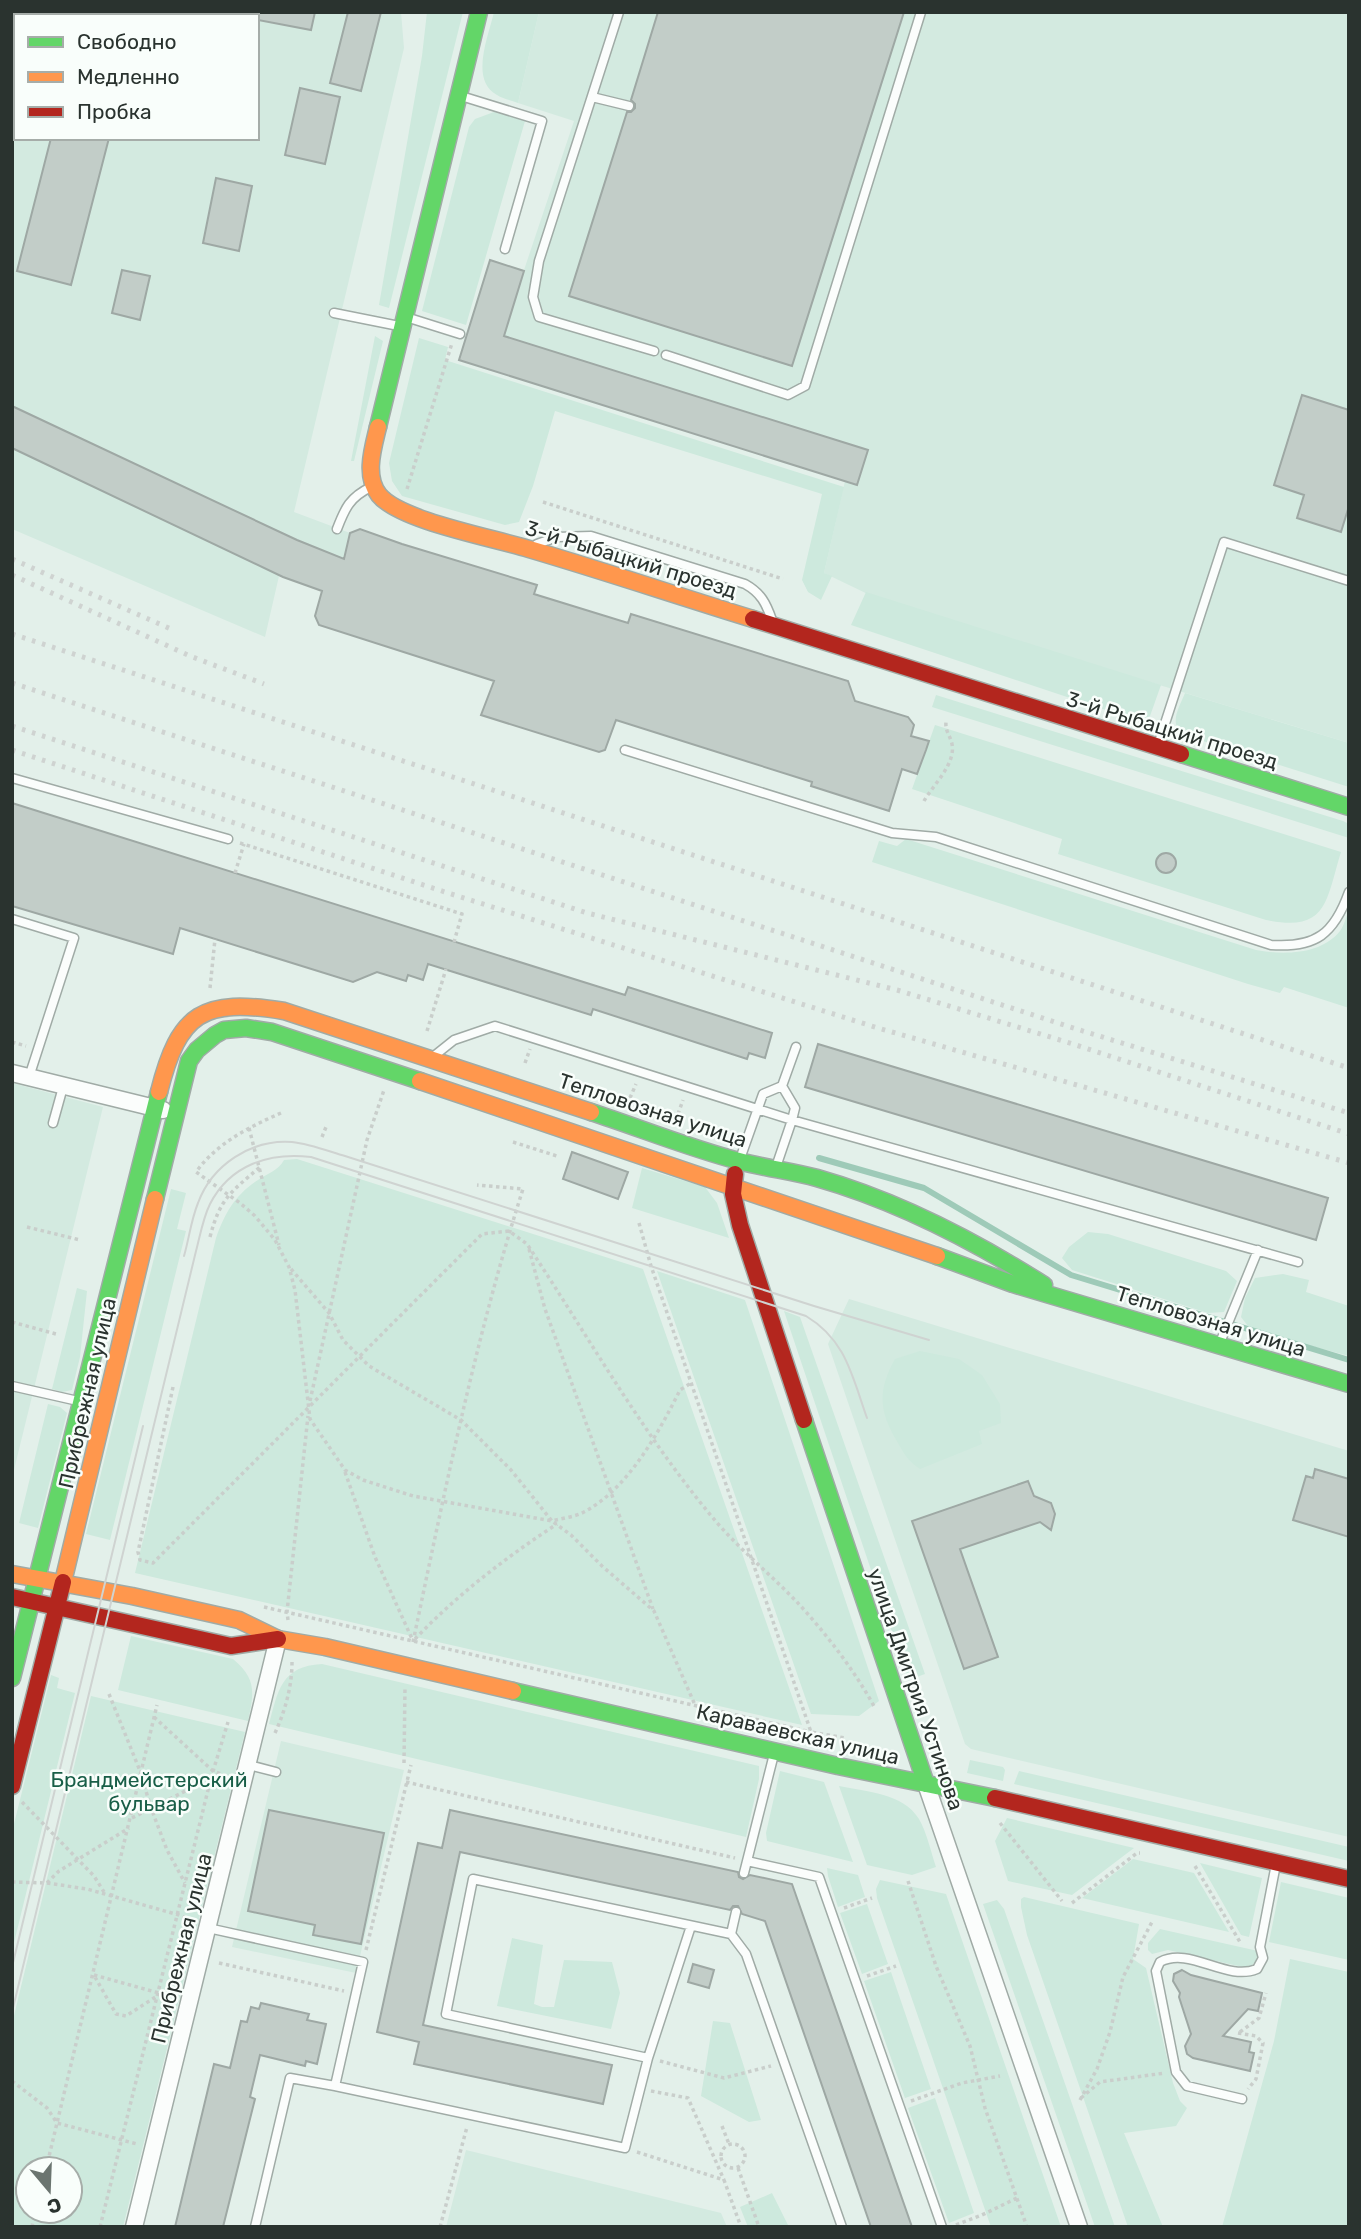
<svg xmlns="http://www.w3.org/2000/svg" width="1361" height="2239" font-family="Rubik,sans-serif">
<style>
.built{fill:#d3eae0;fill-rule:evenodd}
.green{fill:#cde9dd;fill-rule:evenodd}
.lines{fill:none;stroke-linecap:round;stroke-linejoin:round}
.stream{stroke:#9ecab8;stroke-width:6}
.building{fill:#c2cdc8;stroke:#9ea8a4;stroke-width:2}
.lane-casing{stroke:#a0aba6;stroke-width:11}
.street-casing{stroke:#a0aba6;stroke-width:19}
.fast-casing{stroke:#a0aba6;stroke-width:19}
.slow-casing{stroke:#a0aba6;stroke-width:19}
.jam-casing{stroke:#a0aba6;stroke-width:19}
.path{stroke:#c9cecb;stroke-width:3.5;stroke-dasharray:3.5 3.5;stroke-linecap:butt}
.lane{stroke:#fbfdfc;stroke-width:8}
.street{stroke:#fbfdfc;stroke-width:16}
.fast{stroke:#63d668;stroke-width:16}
.slow{stroke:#ff974d;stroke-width:16}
.jam{stroke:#b3261e;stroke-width:16}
.tram{stroke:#cfd3d1;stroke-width:2}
.rail{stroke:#cfd3d1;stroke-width:5;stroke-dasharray:3.5 7;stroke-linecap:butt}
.labels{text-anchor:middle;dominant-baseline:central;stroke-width:5;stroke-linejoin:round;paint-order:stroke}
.street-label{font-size:21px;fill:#2a332f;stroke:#f9fefb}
.park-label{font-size:21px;fill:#185e47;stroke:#f9fefb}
</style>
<rect width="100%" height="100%" fill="#e3f0ea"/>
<path class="built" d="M12,12h389l3,36 -110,464 56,21 -4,18 10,5 -39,33 -38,-13 -14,61 -253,-108zM16,16h241v122h-241z
M539,12h810v731l-473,-145 -52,-25 21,-92 -386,-121 31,-100 34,10 50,-149 -56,-18z
M12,1083l91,24 -91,371z
M849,1299l500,152v386l-378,-88 -6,-5 -137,-400z
M281,1741l123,29 -48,203 -124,-26z
M466,2150l255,63 6,14h-281z"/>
<path class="green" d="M427,12h36l-74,296 -10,-3 43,-249z
M494,12h45l-21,91c-7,-3 -15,-4 -21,-8 -28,-15 -8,-60 -3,-83z
M494,112l31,9 -59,204 -44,-14 47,-184 6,-8z
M375,336l8,5 -29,120h-3z
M419,338l29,9 -3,13 399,127 -20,86 8,3 -11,24 -13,-8 -6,-12 20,-86 -267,-83 -22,75 -14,36 -14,3 -103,-29 -10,-15 -3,-18z
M866,592l295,93 -11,31 -11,5 -288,-96z
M1185,693l164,50v44l-165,-52c-16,-11 -5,-27 1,-42z
M936,695l407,126 6,3v14l-417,-131z
M935,725l406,127c-15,48 -13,81 -75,68l-208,-66 4,-15 -150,-50z
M906,839l350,111c27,5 65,5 84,-19 4,-5 6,-14 9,-21v98l-65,-21 -4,6 -32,-9 -376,-122 7,-21 18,5z
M297,1159l346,110 159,456 -667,-152 81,-335c9,-25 19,-43 42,-58 10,-7 20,-9 26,-20z
M642,1168l63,19 12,16 12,35 -97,-30z
M171,1189l15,4 -9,36 9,2 -76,309 -24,-6z
M1088,1232l20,2 118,37 11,10 -13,31 -16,1 -136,-43 -10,-12 7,-11z
M657,1271l88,29 134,401 -20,15 -48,-2z
M1283,1274l26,6 -3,12 43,14v50l-98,-26 -10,-13 4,-19 10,-20z
M77,1288l10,3 -7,66 -8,33 -10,2 -10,-3z
M784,1311l16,6 125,357 -17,6z
M920,1351l39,8 23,16 18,29 1,19 -22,8 3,13 -62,25c-11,-7 -16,-15 -22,-26 -19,-31 -21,-52 -3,-84z
M48,1404l12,3 7,6 -29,115 -19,-5z
M131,1636l102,23c24,20 21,34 15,62l-130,-31z
M322,1664l437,102v13l-13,58 -477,-113c9,-33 12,-58 53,-60z
M51,1675l8,3 -2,10 18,5 -63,258v-119z
M91,1696l154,36 -122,495h-111v-203zM28,2169h42v42h-42z
M970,1760l33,7 2,3 -2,11 -36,-8z
M780,1771l44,11 29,80 -86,-21 -1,-8z
M1019,1771l330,76v14l-335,-77z
M839,1786c28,6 64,7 80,33 8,14 12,33 17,48l-24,8 -45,-10z
M1007,1818l127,30 -62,47 -64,-14 -13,-40z
M1133,1859l61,14 35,59 -147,-34z
M1200,1863l62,15 -13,59 -8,-2z
M827,1868l31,7 7,22 -27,10 -10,-31z
M880,1880l66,14 115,333h-70l-114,-329 -1,-9z
M1281,1882l68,16v62l-80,-18z
M1024,1897l115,27 -6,35 13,9 27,115 7,18 7,7 -11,18 -52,7 39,94h-35l-101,-292 -6,-28v-8z
M997,1900l7,9 111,318h-20l-112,-323z
M867,1904l21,60 -26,10 -22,-61z
M1160,1929l98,22c-1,9 -3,13 -11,17l-79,-18 -16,4 -4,-4v-7z
M512,1938l31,7 -9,59 8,3h12l10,-47 48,2 8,31 -9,36 -114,-23z
M1290,1959l59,13v255h-127l52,-186z
M891,1972l40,117 -26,9 -41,-117z
M713,2021l17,2 31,97 -12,2 -48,-26z
M935,2098l39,115 -25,10 -41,-115z
M772,2193l17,34h-41l-8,-20z"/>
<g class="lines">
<path class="stream" d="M819,1158l105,30 147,87 278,85"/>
</g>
<path class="building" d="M259,12h56l-4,18 -53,-10z
M348,12h33l-20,79 -31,-8z
M658,12h246l-112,354 -223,-70 58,-184h4l4,-4v-4l-4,-4z
M300,88l40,9 -15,67 -40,-9z
M51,138h58l-38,147 -54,-14z
M216,178l36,8 -13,65 -36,-8z
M490,260l34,11 -20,65 364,114 -11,35 -398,-125z
M122,270l28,6 -10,44 -28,-7z
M1302,395l47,15v96l-8,26 -44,-14 7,-23 -30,-10z
M12,406l285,134 47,19 6,-26 10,-4 42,15 135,41 -3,9 94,29 3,-9 217,67 7,20 53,16 6,8 -3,11 18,5 -3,9 -9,24 -15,-5 -13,42 -78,-25 1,-4 -196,-62 -11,30 -6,2 -118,-37 13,-34 -175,-56 -4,-9 7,-25 -39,-14 -271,-129z
M12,803l613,192 3,-8 144,46 -7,25 -16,-5 -2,6 -154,-50 -2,6 -163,-51 -5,16 -15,-5 -2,6 -29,-9 -24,10 -173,-54 -7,26 -161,-48z
M1156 863a10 10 0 1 1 20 0a10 10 0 1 1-20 0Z
M818,1044l510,154 -12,42 -511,-153z
M572,1152l56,20 -10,27 -55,-20z
M1315,1469l34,10v58l-56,-17 13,-44 7,2z
M1028,1481l6,15 17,7 4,11 -4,16 -11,-8 -80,27 38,108 -34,12 -52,-148z
M269,1810l115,23 -23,111 -48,-9 2,-10 -67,-14z
M450,1810l288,62 1,5 4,2 7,-4 42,9 120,343h-41l-106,-306 -23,-7 -4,-8h-5l-3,4 -270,-58 -37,173 189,40 -9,39 -189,-40 5,-22 -42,-10 41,-189 24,5z
M693,1964l21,6 -5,18 -21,-6z
M1182,1970l9,5 71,18 -4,18 -10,-2 -25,27 28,6 -2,10 5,1 -4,18 -57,-13 -6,-4 -2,-8 6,-12 -12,-37 1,-4 -7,-12 1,-7z
M261,2003l48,11 -2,6 19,4 -9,40 -11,-3 -1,5 -45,-11 -10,42 5,2 -32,128h-48l39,-163 16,4 11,-47 6,1 4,-15 8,2z"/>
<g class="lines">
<defs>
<path id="lane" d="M619,12l-80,249 -6,36 6,20 115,34
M461,96l81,25 -37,128
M592,97l37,9
M334,313l65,13
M406,317l54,17
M666,355l122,40 17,-9 116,-374
M337,529c8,-21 13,-32 34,-42
M537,544l20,-7 34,-1 154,48c16,9 21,19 27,36
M1158,745l66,-203 125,39
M625,750l267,83 44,4 335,108c45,3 63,-11 78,-53
M12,778l216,61
M12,919l62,19 -45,139
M434,1056l20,-16 41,-14 297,94 3,-12 -13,-22
M53,1123l10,-36
M740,1159l23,-65 19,-8 14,-39
M776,1167l16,-47 506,142
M1219,1345l39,-95
M12,1386l66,15
M249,1765l27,7
M747,1861l72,16 123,350
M744,1873l30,-119
M208,1928l155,34 -28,124 290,62 23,-90 -202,-44 27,-135 258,55 15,20 96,273
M731,1934l5,-22
M648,2058l43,-132
M1242,2099l-55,-13 -11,-14 -20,-101 4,-9c30,-16 66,20 97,7l6,-11 -3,-11 16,-83
M255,2227l35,-149 45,8"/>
<path id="street" d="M12,1073l151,37
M926,1784l153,443
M134,2227l144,-588"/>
<path id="fast" d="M378,427l101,-415
M1181,754l168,53
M591,1112c49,16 98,36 148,49 26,7 52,10 78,17 81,23 156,62 227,107
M155,1199l34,-138 8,-11 18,-15 9,-5 22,-2 26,4 148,49
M937,1256l76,28 336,100
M804,1420l122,364
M12,1678l147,-586
M513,1691l325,75 157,32"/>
<path id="slow" d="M378,427c-5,21 -14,49 1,68 21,26 115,43 150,54 75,22 149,47 224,70
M420,1081l517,175
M159,1092c20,-80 44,-94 125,-81l307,101
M12,1574l120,22 107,24 39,19 47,8 188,44
M63,1582l92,-383"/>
<path id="jam" d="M753,619l428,135
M735,1174l-2,20 7,31 64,195
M12,1597l219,49 47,-7
M12,1786l51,-204
M995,1798l354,81"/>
</defs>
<use href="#lane" class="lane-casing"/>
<use href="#street" class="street-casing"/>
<use href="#fast" class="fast-casing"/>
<use href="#slow" class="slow-casing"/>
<use href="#jam" class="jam-casing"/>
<path class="path" d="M407,489l45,-146
M543,502l240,77
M924,801c9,-16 32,-37 28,-57 -2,-9 -7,-13 -6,-22
M240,843l222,71 -8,28
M235,873l9,-29
M210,988l5,-49
M427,1031l19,-62
M12,1042l14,4
M525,1063l5,-14
M630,1098l6,-14
M281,1113c-32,14 -64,30 -85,59l44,31 15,13 20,24 14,27 6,23 15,129 35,51 18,10 50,16 139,25 19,14 31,31 52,45 41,94
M678,1114l5,-14
M249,1128l30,117
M322,1137l4,-10
M513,1142l44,14
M639,1223l12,43 160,466 34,6
M27,1227l53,13
M210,1237c10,-39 21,-45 50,-70
M529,1249l16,60 108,300
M291,1269l38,44 14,27 26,26 92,54 50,50 41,51c10,-3 23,-4 32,-9 44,-23 75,-80 96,-122l11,-7
M12,1322l44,12
M173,1387l-35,165 2,8 13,3 329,-329 27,-3 18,13c61,92 115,189 186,274 25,30 56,55 83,83 29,31 59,70 79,107
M310,1401l57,-261 17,-50
M345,1472l30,85 38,84
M264,1607l547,125
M288,1620l-1,-8 21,-196
M415,1639c42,-44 90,-81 142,-115
M413,1642c32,-152 63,-306 110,-453l-46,-4
M109,1694l31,77 11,37 16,42 18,33
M154,1717l59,54 16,6
M275,1733c10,-22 17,-46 17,-71
M404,1763l1,-76
M406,1782l329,76
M22,1802l72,74 10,16
M132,1818l79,-40
M1000,1823l62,78
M1195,1866l45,76
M908,1881l28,85 34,80 15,62 42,119
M12,1882l35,1 12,-12 70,-43
M47,1883l40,6 92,26 14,6
M1072,1903l65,-50h3
M844,1908l28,-10
M366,1950l45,-185
M219,1963l125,28
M94,1975l65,18
M867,1976l29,-10
M95,1977l21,37 10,2 31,-20
M1240,2032l19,-14 7,-25
M1238,2033l18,3 7,7 -7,36 -8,10
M660,2061l64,17 47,-12
M12,2081l35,27 10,15 80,21
M651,2091l37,7 36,82
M1081,2098l19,-16 65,-9
M1080,2100l17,-31 13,-37 13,-55 29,-55
M911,2101l51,-18 38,-7
M722,2126l7,18
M721 2156a12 12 0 1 1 24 0a12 12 0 1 1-24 0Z
M637,2152l87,28 17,47
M738,2168l21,59
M46,2169l111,-464
M956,2225l26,-10 35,-17
M32,2227l3,-16
M100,2227l111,-449 17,-56
M440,2227l27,-100"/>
<use href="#lane" class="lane"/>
<use href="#street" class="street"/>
<use href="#fast" class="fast"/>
<use href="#slow" class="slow"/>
<use href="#jam" class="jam"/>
<path class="tram" d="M184,1256c5,-17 7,-36 14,-53 14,-38 53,-64 94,-61 18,2 36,9 53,14l469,150 115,34
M12,1967l131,-541
M12,2012l184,-761c4,-15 7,-33 14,-47 20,-39 59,-52 101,-47l495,159c40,24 46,60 61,102"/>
<path class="rail" d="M12,559l159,70
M12,575l178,81 74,28
M12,634l1337,434
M12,683l1058,344 279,86
M12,726l575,187 310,77 176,54 276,90
M12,750l436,143 430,135 471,135"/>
</g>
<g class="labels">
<g class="street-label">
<text transform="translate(631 559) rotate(17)">3-й Рыбацкий проезд</text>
<text transform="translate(1172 730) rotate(17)">3-й Рыбацкий проезд</text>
<text transform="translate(653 1110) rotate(18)">Тепловозная улица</text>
<text transform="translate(1211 1321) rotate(17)">Тепловозная улица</text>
<text transform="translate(87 1393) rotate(-77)">Прибрежная улица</text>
<text transform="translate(916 1689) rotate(71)">улица Дмитрия Устинова</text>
<text transform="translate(798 1734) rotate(13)">Караваевская улица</text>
<text transform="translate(181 1948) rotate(-76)">Прибрежная улица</text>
</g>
<g class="park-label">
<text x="149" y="1779">Брандмейстерский<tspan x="149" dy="24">бульвар</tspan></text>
</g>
</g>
<rect width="1361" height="2239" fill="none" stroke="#2a332f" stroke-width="28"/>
<rect x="14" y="14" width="245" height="126" fill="#f9fefb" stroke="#a6ada9" stroke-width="2"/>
<rect x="28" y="37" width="35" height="10" fill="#63d668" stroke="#a6ada9" stroke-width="2"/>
<text x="77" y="49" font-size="21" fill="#2a332f">Свободно</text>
<rect x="28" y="72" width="35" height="10" fill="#ff974d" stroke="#a6ada9" stroke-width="2"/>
<text x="77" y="84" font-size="21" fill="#2a332f">Медленно</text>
<rect x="28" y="107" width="35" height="10" fill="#b3261e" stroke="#a6ada9" stroke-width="2"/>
<text x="77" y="119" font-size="21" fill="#2a332f">Пробка</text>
<g transform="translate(49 2190) rotate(161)"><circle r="33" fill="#f9fefb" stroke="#a6ada9" stroke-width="2"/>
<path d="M0-5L12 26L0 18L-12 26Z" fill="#6b7570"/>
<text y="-10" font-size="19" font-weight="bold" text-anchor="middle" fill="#2a332f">С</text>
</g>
</svg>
